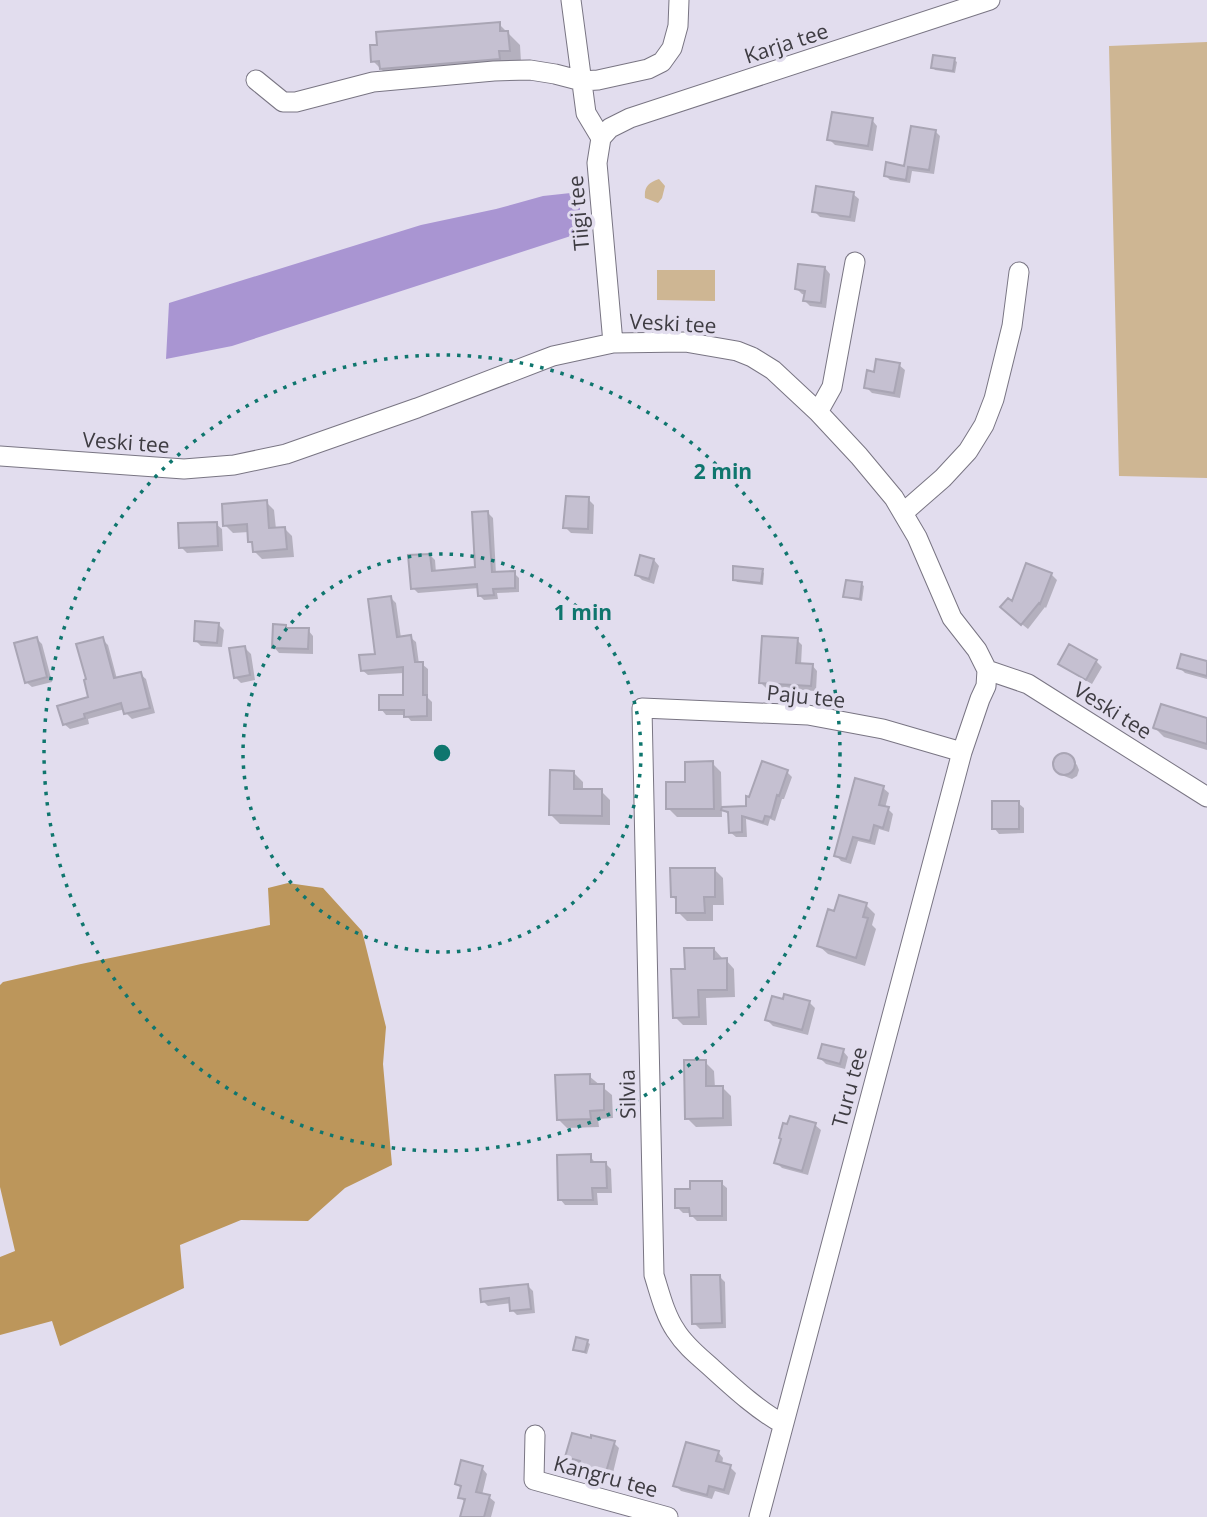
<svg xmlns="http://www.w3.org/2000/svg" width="1207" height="1517" font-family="'Open Sans',sans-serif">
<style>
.green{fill:#ceb693}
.forest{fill:#bc965b}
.water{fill:#a995d2}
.shadow{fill:#0003}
.building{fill:#c5c0d1;stroke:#a9a5b4;stroke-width:2}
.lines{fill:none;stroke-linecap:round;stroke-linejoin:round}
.minor-casing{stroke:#797583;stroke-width:21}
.minor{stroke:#fff;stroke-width:19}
.ring{fill:none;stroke:#0f766e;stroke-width:3.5;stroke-dasharray:3.5 7}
.labels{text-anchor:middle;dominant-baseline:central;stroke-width:7;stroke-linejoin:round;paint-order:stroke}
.street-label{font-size:21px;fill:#3e3c42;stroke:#e2ddee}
.centre{fill:#0f766e;stroke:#e2ddee;stroke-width:3.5}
.ring-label{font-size:21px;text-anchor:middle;font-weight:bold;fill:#0f766e;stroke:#e2ddee;stroke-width:7;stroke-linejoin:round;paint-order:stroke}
</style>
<rect width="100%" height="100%" fill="#e2ddee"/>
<path class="green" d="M1207,42v436l-88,-2 -10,-430z
M659,179l6,7 -3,12 -4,5 -13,-5c-1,-11 3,-15 14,-19z
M657,270h58v31l-58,-1z"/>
<path class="forest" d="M288,883l35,5 39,43 24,96 -3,37 9,101 -47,23 -37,33 -67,-1 -61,25 4,43 -124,58 -8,-25 -52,14v-78l15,-6 -15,-64v-202l3,-3 78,-18 189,-39 -2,-37z"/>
<path class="water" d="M580,192v41l-348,113 -66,13 3,-56 252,-78 75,-16 47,-13z"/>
<path class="shadow" d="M499,24l21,21 1,17 -136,11 -12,-12z
M954,60l3,2 -2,11 -20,-3 -2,-3z
M872,120l5,6 -4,25 -38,-6 -6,-6z
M935,131l5,5 -6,38 -22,-3 -2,12 -20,-3 -5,-5 21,-7z
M853,194l6,5 -4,23 -35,-5 -6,-6z
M825,268l5,6 -4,34 -16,-2 -5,-5 1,-6 -4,-1 -6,-6z
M899,365l6,5 -5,28 -28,-5 -6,-6 10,-13z
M588,499l6,6 -1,29 -22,-1 -6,-6z
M266,502l8,8 2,19 8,-1 8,8 2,21 -32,2 -8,-8v-6l-4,-4 -1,-9 -16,1 -8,-8z
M488,513l5,5 3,56 18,-1 5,5v14l-22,1 1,6 -14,1 -5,-5v-7l-61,5 -5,-5 17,-33 5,5 1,13 41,-4z
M216,524l6,5 1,22 -36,2 -6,-6z
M654,560l5,6 -5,18 -12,-4 -5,-5z
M762,571l2,2 -1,12 -26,-3 -2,-3z
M1051,574l6,6 -11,28 -1,-1 -17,22 -20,-16 5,-9z
M861,584l3,2 -2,15 -14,-3 -3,-2z
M391,598l5,5 5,35 9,-1 6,5 3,22h3l6,5v29l4,4v19h-21l-5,-6h-20l-5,-6 23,-12v-24l-36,2 -6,-5 15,-14z
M218,624l6,6 -2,17 -21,-1 -6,-6z
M286,626l3,3 19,1 5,6v18l-34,-1 -5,-6z
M36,638l6,6 10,38 -20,5 -6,-5z
M102,639l6,6 9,34 23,-5 6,5 9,34 -23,6 -6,-6 -1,-4 -37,10 1,5 -19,5 -6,-5 27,-26z
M797,640l5,5 -1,20h11l5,6 -1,20 -50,-3 -6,-6z
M245,648l6,6 4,26 -14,3 -6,-6z
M1096,661l6,6 -10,17 -26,-15 -6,-6z
M1207,663v16l-22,-6 -6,-6z
M1207,720v30l-43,-13 -9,-9z
M1063,755l8,3 6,7 2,5 -2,6 -5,3 -8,-3 -9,-11 3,-8z
M712,763l9,9 1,45h-45l-9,-9z
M787,772l5,5 -8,22h-2l-7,22 -5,-2 -2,7 -22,-7 1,18h-11l-6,-5 -2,-18 -5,-5 25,-1z
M574,773l9,9v9h18l9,9v25l-50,-1 -9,-9z
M883,788l6,5 -4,15 3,1 5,5 -4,18 -10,-3 -4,16 -17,-4 -7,23 -10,-3 -5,-6z
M1018,803l6,5v25l-25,1 -5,-6z
M714,869l9,9 1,27h-11v16h-26l-9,-9v-10l-6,-6z
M866,905l9,9 -3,11 4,4 -11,37 -37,-12 -9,-8 16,-33z
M714,949l8,9v2h4l8,9 1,28 -29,1 1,27h-24l-8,-8 11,-46z
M809,1002l6,6 -7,27 -35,-9 -6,-6z
M843,1051l5,6 -3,12 -19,-5 -6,-6z
M705,1062l9,9 1,17 7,-1 9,9 1,30 -36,1 -9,-9z
M589,1076l23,19 1,23 -15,1 1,8 -32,1 -9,-9z
M815,1125l6,5 -13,45 -26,-7 -6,-6z
M590,1156l6,8h10l5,5 1,24h-15l1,12h-33l-5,-6z
M721,1183l6,5v33h-30l-6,-6v-2h-8l-6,-6 14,-16z
M719,1276l6,6 1,46 -26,1 -6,-6z
M528,1286l5,5 2,22 -18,2 -5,-5 -1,-7 -23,3 -5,-5z
M587,1342l3,2 -3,10 -10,-3 -2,-2z
M614,1443l5,5 -7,29 -26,-7 -5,-5 -8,-3 -6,-5z
M718,1452l5,6 -1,7 8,2 6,6 -7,22 -14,-4 -3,8 -31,-8 -6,-6z
M482,1468l5,6 -5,21 7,2 6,5 -4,15h-29l4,-14 -6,-6 2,-8 -6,-6z"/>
<path class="building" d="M500,22v9h8l2,20h-11l1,8 -120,10 -1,-8 -8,1 -1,-17h7l-1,-13z
M933,55l22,3 -2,13 -22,-3z
M832,112l41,6 -5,28 -41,-6z
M911,126l25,4 -7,40 -21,-3 -2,13 -22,-4 2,-14 18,4z
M816,186l38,6 -4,25 -38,-5z
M798,264l27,3 -4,36 -18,-2 2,-10 -10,-2z
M876,359l24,4 -6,30 -30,-5 3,-18 7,2z
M566,496l23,1 -1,32 -25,-1z
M267,500l2,28 16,-1 2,22 -34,3 -1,-10h-4l-1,-18 -24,2 -1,-22z
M488,511l4,61 23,-1v17l-22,1 1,6 -16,1 -1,-12 -66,5 -3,-34 22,-1 2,17 43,-4 -3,-55z
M217,522l1,24 -39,2 -1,-25z
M640,555l14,4 -5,20 -14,-4z
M1026,563l26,10 -12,31 -1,-1 -18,22 -21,-18 8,-9 4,3z
M733,566l30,3 -2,14 -28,-3z
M846,580l16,2 -2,17 -17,-2z
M391,596l6,41 14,-2 4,27h8v33h4v21l-23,1v-7h-25v-15h24v-28l-42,4 -2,-16 16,-1 -7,-55z
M195,621l24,2 -2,20 -23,-2z
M273,624l13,1v3h23l-1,21 -36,-1z
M762,636l36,2 -2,25 17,1 -2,22 -52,-3z
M37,637l10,40 -22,6 -11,-40z
M103,637l11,41 27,-6 9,36 -26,6 -3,-11 -37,11 1,4 -22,7 -6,-19 31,-9 -4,-17 2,-1 -10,-35z
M1069,644l28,16 -11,20 -28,-16z
M245,646l5,29 -16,3 -5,-30z
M1181,654l26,7v15l-30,-8z
M1161,704l46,14v26l-54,-16z
M1053 764a11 11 0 1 1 22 0a11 11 0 1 1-22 0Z
M713,761l1,48h-48v-27h19v-20z
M762,761l26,9 -9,26 -2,-1 -6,22 -6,-1 -2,6 -21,-6v16l-13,1 -1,-21 -7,-2 1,-3 24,-1v-10l3,1z
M550,770l24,1v18h28v27l-53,-1z
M855,778l29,8 -5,19 10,2 -6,21 -9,-3 -4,16 -17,-4 -7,22 -12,-3z
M992,801h27v28h-27z
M670,868h45v29h-11l1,16h-29v-16h-5z
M839,895l28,8 -4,14 5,1 -12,40 -39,-12 11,-37 6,2z
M684,948h30v11l13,-1v32h-29l1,27 -26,1 -2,-49h14z
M784,994l26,7 -8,29 -37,-10 7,-24 11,3z
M822,1044l22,5 -4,15 -22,-6z
M684,1060h22v26h17v32l-38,1z
M590,1074v10h14v26l-14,1 1,8 -34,1 -2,-45z
M790,1116l26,7 -14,48 -28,-8 7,-24 -2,-1 4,-15 4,1z
M591,1154v8h15l1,26h-15l1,12h-35l-1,-45z
M690,1181h32v35h-32l-1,-8h-14v-19h15z
M691,1275h29l2,48 -30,1z
M528,1284l3,25 -21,2 -1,-13 -28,4 -1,-13z
M576,1337l12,3 -3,12 -12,-2z
M572,1433l19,5v-3l24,6 -9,31 -27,-7 1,-4 -15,-4z
M686,1442l33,9 -3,10 15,4 -7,25 -15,-4 -2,9 -34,-9z
M461,1460l22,6 -7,26 14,3 -6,22h-24l5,-18 -7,-1 3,-12 -6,-2z"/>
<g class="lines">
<defs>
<path id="minor" d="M571,0l15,113 15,25 -4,25 16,180
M256,80l27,22h13l77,-20 121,-11 36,-1 25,4 27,7 16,-1 50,-11 14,-7 10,-14 6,-22 1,-26
M601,138l9,-10 20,-10 360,-118
M818,412l14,-25 23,-125
M0,456l184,13 50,-4 52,-11 131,-46 136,-52 60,-13 72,-1 52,9 15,6 21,13 45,42 41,44 35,42 23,39 35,81 25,32 10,20 41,14 179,113
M903,513l40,-35 25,-27 16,-26 10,-26 18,-73 7,-54
M783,1424c-25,-14 -47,-34 -69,-54 -13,-12 -28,-23 -38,-39 -11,-16 -16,-37 -22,-56l-12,-567 166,7 75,14 79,23
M535,1435l-1,45 134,37
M759,1517l203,-765 18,-53 6,-13 1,-16"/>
</defs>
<use href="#minor" class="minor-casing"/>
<use href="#minor" class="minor"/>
</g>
<g class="ring">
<circle cx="442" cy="753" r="199"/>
<circle cx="442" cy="753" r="398"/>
</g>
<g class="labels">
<g class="street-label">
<text transform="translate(786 43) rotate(-18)">Karja tee</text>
<text transform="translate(578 213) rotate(-95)">Tiigi tee</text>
<text transform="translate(673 323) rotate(3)">Veski tee</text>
<text transform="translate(126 442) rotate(4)">Veski tee</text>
<text transform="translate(806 696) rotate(6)">Paju tee</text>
<text transform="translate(1113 710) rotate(32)">Veski tee</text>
<text transform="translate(849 1087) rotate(-75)">Turu tee</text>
<text transform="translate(627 1094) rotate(-91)">Silvia</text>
<text transform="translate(606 1476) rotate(15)">Kangru tee</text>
</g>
</g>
<circle cx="442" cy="753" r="10" class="centre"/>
<g class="ring-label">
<text x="723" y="479">2 min</text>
<text x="583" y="620">1 min</text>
</g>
</svg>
